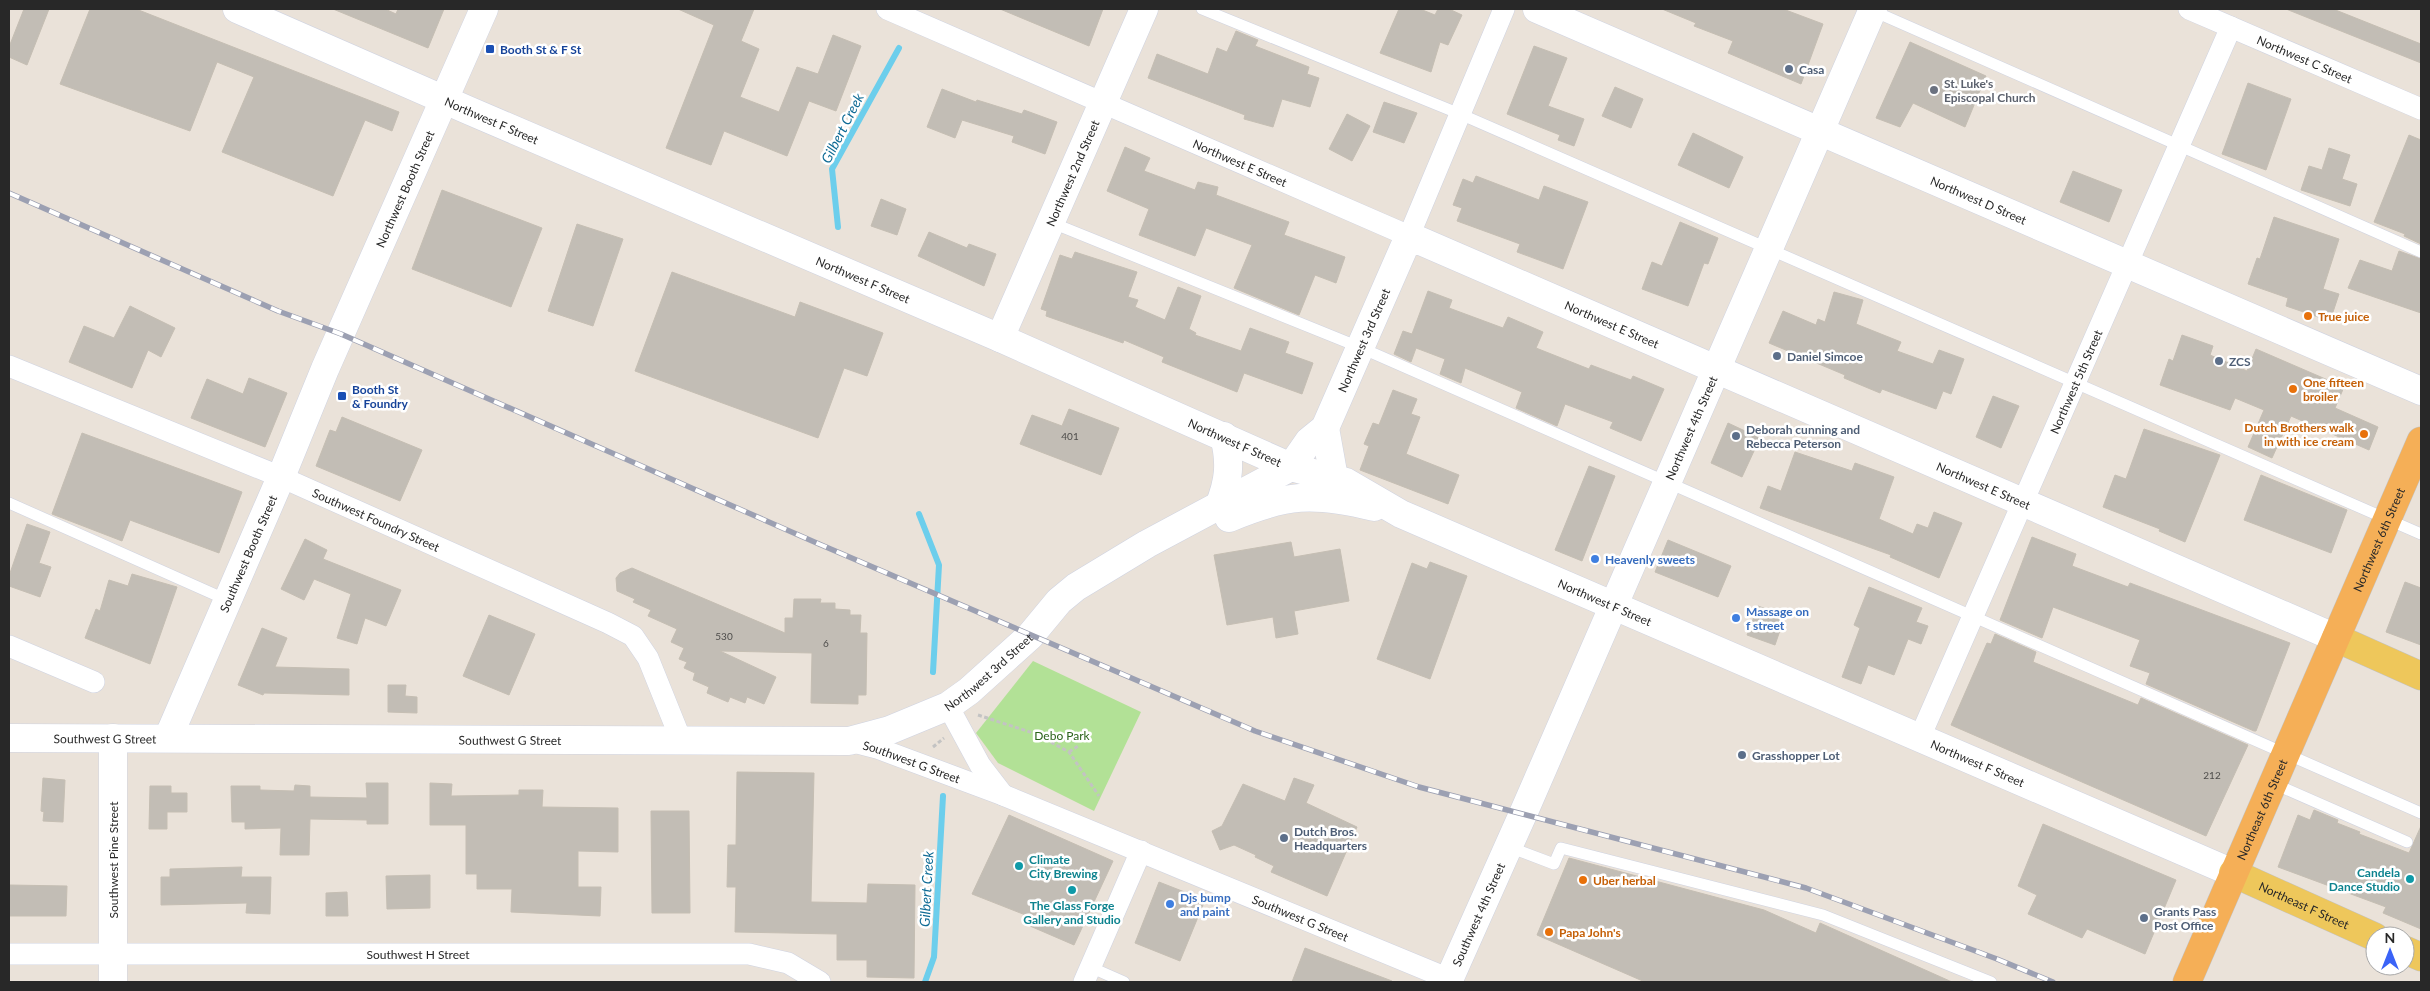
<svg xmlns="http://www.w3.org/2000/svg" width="2430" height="991" font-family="Lato,sans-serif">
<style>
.green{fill:#b2e196}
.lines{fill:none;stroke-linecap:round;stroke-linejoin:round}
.stream{stroke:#6cceec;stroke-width:6}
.building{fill:#c2bdb5;stroke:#c5beb3}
.service-casing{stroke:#cfd3e1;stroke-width:12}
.minor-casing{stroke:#cfd3e1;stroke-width:22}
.tertiary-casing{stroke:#cfd3e1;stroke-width:29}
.secondary-casing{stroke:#cfd3e1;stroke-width:29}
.primary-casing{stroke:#c3c3c3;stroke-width:29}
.trunk-casing{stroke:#c3c3c3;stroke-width:29}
.path{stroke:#c3c3c3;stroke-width:3;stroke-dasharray:4 2.5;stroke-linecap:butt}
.service{stroke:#fff;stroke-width:11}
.minor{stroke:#fff;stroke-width:21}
.tertiary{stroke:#fff;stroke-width:28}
.secondary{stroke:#fff;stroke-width:28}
.primary{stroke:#eec75b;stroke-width:28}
.trunk{stroke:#f5af57;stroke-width:28}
.rail-casing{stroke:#9ca0b2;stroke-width:5.5}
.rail{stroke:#fff;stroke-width:4;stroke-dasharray:11;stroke-linecap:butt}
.transit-dot{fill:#1a4fb4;stroke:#fff;stroke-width:2}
.service-dot{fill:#5c6f8a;stroke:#fff;stroke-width:2}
.worship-dot{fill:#6b7280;stroke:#fff;stroke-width:2}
.food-dot{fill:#e8710a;stroke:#fff;stroke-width:2}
.shop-dot{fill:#3f7fe0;stroke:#fff;stroke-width:2}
.culture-dot{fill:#0f9aa8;stroke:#fff;stroke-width:2}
.labels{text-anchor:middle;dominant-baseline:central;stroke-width:5;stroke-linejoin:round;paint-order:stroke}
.number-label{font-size:10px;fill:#4e4d4b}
.transit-label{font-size:12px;font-weight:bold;fill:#164399;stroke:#fff;text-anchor:start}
.street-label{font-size:12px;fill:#282828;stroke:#fff}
.service-label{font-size:12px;font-weight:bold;fill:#4e5e75;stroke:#fff;text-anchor:start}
.worship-label{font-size:12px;font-weight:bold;fill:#5b616d;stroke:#fff;text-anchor:start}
.food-label{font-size:12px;font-weight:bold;fill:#c56008;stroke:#fff;text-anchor:start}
.shop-label{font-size:12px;font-weight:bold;fill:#366cbe;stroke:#fff;text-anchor:start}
.park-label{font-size:12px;fill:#2b631a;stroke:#fff}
.culture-label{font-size:12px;font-weight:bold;fill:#0d838f;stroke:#fff;text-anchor:start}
.water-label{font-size:14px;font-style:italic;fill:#0f6b95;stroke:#fff}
</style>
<rect width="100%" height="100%" fill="#eae2d9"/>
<path class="green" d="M1033,661l108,51 -47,99 -96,-48 -22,-30z"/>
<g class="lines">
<path class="stream" d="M838,227l-6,-58 67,-121
M919,514l20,51 -6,107
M925,982l9,-25 9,-161"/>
</g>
<path class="building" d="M24,9h25l-22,56 -18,-8v-10z
M90,9h46l263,103 -7,19 -27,-11 -32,76 -111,-44 32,-75 -37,-15 -27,69 -130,-47z
M333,9h52l11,5 2,-5h46l-16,39z
M678,9h76l-13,32 18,8 -19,48 39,15 18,-45 21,7 15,-39 28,11 -25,65 -27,-10 -22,55 -63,-25 -13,34 -45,-17 48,-123z
M1000,9h103l-14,37z
M1399,9h21l15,6 3,-6h11l13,6 -14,30 -8,-3 -9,30 -51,-19z
M1662,9h121l40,15 -22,60 -73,-31 5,-12 -39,-15 2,-3z
M2286,9h47l88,35v19z
M1236,31l22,9 -3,6 54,21 -2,7 12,4 -9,29 -28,-8 -9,28 -29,-8 1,-4 -97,-37 9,-24 51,20 9,-26 10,4z
M1910,42l76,34 -21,51 -52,-24 -13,24 -24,-9z
M1534,46l33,12 -19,48 36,13 -10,27 -16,-6 2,-5 -53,-21z
M2248,83l43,16 -25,71 -44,-16z
M1615,87l28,12 -12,29 -29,-12z
M942,89l34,13 1,-2 45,14 2,-4 33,12 -12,32 -33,-12 2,-6 -52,-16 -7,18 -28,-11z
M1384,102l33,11 -13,30 -31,-11z
M1347,114l23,12 -18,35 -23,-12z
M1693,133l50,24 -14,31 -51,-23z
M2409,135l12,5v104l-17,-8 1,-2 -31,-12z
M1125,147l25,11 -6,13 51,19 3,-8 20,5 -2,8 73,27 -5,13 61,22 -9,26 -21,-8 -16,40 -65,-27 18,-43 -46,-17 -11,28 -56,-21 10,-26 -42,-18z
M2329,148l21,7 -8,24 15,5 -7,22 -49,-16 8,-24 13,4z
M2073,171l49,19 -13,32 -49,-20z
M1476,176l63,24 5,-14 44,16 -25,67 -46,-17 3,-8 -63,-23 5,-13 -9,-3 10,-26 10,4z
M442,190l100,38 -31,79 -99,-38z
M881,199l25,10 -9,26 -26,-9z
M2274,217l65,22 -16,50 16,5 -9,27 -44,-15 2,-8 -40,-14 9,-26 3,1z
M1680,222l38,16 -10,26 -4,-1 -16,43 -46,-17 10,-27 10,4z
M577,224l46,15 -30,87 -45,-15z
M929,232l38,16 2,-4 27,10 -12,32 -66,-30z
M2399,251l22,8v54l-73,-25 12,-28 32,11z
M1075,252l62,20 -9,25 10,3 -3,7 30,13 13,-33 23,9 -12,33 7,4 -1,2 46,16 9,-23 39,14 -4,11 28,10 -11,31 -58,-21 -7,19 -75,-30 2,-5 -40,-17 -1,3 -77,-27 1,-5 -6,-2 19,-54 12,4z
M672,272l123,45 5,-15 83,31 -16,43 -23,-8 -26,70 -183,-67z
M1428,291l24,9 -3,8 54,20 5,-11 35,15 -7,16 53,21 2,-4 40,15 2,-4 31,13 -23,52 -31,-13 3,-6 -48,-18 -8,22 -41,-18 6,-16 -57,-24 -4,15 -21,-9 5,-15 -29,-11 -5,14 -17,-8 9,-23 9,3z
M1834,292l29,8 -7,24 45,18 -4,9 36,13 6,-14 25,9 -13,35 -8,-3 -7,18 -54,-20 -2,4 -36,-15 1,-3 -76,-32 14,-32 33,14 2,-6 7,3z
M130,306l45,22 -14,29 -13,-7 -16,38 -63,-26 15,-36 30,12z
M2182,335l31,11 -3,9 37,16 9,-22 88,38 -9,21 43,19 -9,23 -78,-34 -19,42 -24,-11 16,-37 -29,-12 -5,12 -70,-25 9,-26 4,2z
M249,378l38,15 -22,54 -74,-29 16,-39 36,15z
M1393,390l24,9 -6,15 9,3 -14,37 53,21 -11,29 -88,-34 9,-24 -5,-2 9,-21 6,2z
M1993,396l26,10 -18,42 -25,-11z
M1069,409l50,19 -18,47 -81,-31 12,-29 30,11z
M342,417l80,33 -22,51 -84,-35 14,-36 6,2z
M1728,423l32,15 -18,39 -31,-14z
M2144,429l76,26 -35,87 -26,-11 1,-2 -57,-22 12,-32 11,4z
M82,433l160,59 -23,61 -89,-33 -8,21 -70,-27z
M1795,452l57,19 3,-8 39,14 -15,42 34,15 4,-10 11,4 6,-16 28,11 -23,55 -49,-21 1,-2 -131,-47 8,-22 13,5z
M1589,466l26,10 -33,85 -27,-11z
M2261,475l86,35 -16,43 -87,-33z
M27,524l23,8 -11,31 12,4 -11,30 -31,-11v-10z
M2032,537l44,17 -4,12 56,21 2,-4 160,60 -34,88h-2l-108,-47 4,-11 -20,-7 10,-26 -87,-33 -11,31 -42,-18z
M305,539l22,11 -4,9 78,31 -15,36 -21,-8 -8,26 -20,-6 14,-44 -37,-15 -10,21 -23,-11z
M1668,540l63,26 -13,31 -63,-25z
M1291,542l3,15 46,-8 9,52 -55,10 4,23 -22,4 -3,-21 -46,8 -13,-70z
M1430,562l37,14 -37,103 -53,-20 35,-96 15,6z
M632,568l153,65v-15h8l1,-19h27l-1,4h15v6l15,1v5h11l-1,18h7l-1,62h-8v9l-47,-1 1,-50 -92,-2 56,26 -12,27 -17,-7 -2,6 -15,-6 -2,5 -21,-9 2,-6 -16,-7 2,-7 -11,-5 3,-6 -8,-3 5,-11 -13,-6 6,-13 -29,-13 3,-6 -18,-8 2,-3 -18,-8 -1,-13 4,-5z
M132,574l45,13 -27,77 -65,-26 11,-29 4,2 9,-31 19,6z
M2405,582l16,6v57l-35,-13z
M1869,587l53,21 -6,14 12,4 -7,18 -13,-5 -14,36 -26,-10 -7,19 -19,-7 18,-49 -6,-3z
M1758,606l27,10 -10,29 -28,-10z
M489,615l46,19 -26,61 -46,-19z
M262,628l25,10 -12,29 74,2v26l-85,-2 -1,2 -25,-10z
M1995,634l41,18 -3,10 105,43 3,-7 107,47 -42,91 -255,-111 36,-82 4,1z
M388,685h18l-1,11 12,1v16l-29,-1z
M737,772l77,1 -3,129 56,1 1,-19 47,1 -1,93 -47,-1v-17h-30v-26l-102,-2 1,-45h-9l1,-42h8z
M43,778l22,2 -2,42 -20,-1 1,-9 -3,-1z
M1294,778l20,7 -8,18 51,24 -30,69 -56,-24 3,-6 -19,-9 1,-2 -22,-10 -14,5 -8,-19 10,-5 21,-42 42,17z
M366,783h22v41h-21v-4l-57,-1 -1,36h-29l1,-27 -36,1v-7h-13l-1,-36h29v4l34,1 1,-6 15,1v11l57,1z
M430,783l22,1 -1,12 68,-1v-5h24l-1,17 76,1v44l-40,-1v36h23l-1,29 -89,-4 1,-23h-35v-15h-11v-49h-36z
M150,786h21v7h16v19h-20v17h-18z
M2314,810l24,10 -1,3 23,9 -1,2 50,19 12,-27v103l-38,-16 3,-6 -108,-40 20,-52 12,5z
M651,811h38l1,102h-38z
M1009,815l104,46 -39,84 -44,-19 3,-8 -61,-24z
M2043,824l133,56 -31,74 -58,-25 -5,9 -54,-24 9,-19 -19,-9z
M1569,858l195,52 52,23 4,-10 132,59h-307l-108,-47z
M242,867l-1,10h30l-1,37 -24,-1 1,-10 -86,2v-28h9v-8z
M430,875v33l-43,1 -1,-33z
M1159,882l46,18 -25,61 -45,-18z
M9,885l58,1 -1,30h-57z
M347,892l1,24h-22v-23z
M1305,948l87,33 -1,1h-99z"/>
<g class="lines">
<defs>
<path id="service" d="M1202,9l258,105 961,420
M1871,10l550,242
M1050,222l309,125 1062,466
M9,503l218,97
M2272,783l135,59
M1509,847l45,17 7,-16 262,67 168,67
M1090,967l34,15"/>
<g id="minor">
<path id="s1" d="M887,9l522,227 95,-227"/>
<path id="s2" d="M2189,9l232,100"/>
<path id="s3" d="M9,366l272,111 327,146 25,13 15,22 33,82"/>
<path d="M9,646l85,36"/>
<path d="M948,706l32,59 23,30"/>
<path id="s4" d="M1920,737l311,-710"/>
<path id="s5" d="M850,741l27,7 126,47 446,184"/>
<path id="s6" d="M9,954h740l39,9 32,19"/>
<path d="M1084,982l57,-131"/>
</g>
<g id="tertiary">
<path id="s7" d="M1537,9l884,382"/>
<path id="s8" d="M1000,338l144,-329"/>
<path id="s9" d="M168,738l113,-261 44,-108 159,-360"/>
<path d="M113,982v-244"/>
<path id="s10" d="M1448,982l75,-168 350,-805"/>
</g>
<g id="secondary">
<path id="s11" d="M237,9l233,102 530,227 291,129 55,15 55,32 832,359"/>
<path d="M1325,428l9,50"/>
<path d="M1219,506c10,-25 12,-43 5,-70"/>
<path d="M1229,518c57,-24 84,-26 145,-11"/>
<path id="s12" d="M9,738l840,3 41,-11 58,-24 21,-15 61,-55 29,-35 17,-14 71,-43 144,-77 18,-26 16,-13 84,-192 927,402"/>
</g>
<g id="primary">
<path d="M2336,638l85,38"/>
<path id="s13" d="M2233,873l142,64"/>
<path d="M2405,950l16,7"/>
</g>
<g id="trunk">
<path id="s14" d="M2187,982l234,-541"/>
</g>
</defs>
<use href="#service" class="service-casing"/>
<use href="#minor" class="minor-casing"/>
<use href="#tertiary" class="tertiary-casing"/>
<use href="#secondary" class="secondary-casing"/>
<use href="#primary" class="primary-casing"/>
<use href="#trunk" class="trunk-casing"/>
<path class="path" d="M978,715l58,19 33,18 30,44
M933,747l11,-9
M1069,752l9,-6"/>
<use href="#service" class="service"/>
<use href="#minor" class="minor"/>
<use href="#tertiary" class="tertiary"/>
<use href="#secondary" class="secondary"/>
<use href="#primary" class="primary"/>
<use href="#trunk" class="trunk"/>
<defs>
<path id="rail" d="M9,193l269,118 63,23 478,210 436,187 164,56 387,101 191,71 56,23"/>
</defs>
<use href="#rail" class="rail-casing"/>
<use href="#rail" class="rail"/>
</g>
<g class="transit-dot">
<rect x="485" y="44" width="10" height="10" rx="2.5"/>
<rect x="337" y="391" width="10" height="10" rx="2.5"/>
</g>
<g class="service-dot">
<circle cx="1789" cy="69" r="5"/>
<circle cx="1777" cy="356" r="5"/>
<circle cx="2219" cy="361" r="5"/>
<circle cx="1736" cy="436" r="5"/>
<circle cx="1742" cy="755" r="5"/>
<circle cx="1284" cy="838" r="5"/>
<circle cx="2144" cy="918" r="5"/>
</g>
<circle class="worship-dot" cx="1934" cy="90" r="5"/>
<g class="food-dot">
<circle cx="2308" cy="316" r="5"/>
<circle cx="2293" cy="389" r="5"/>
<circle cx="2364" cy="434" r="5"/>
<circle cx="1583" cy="880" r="5"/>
<circle cx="1549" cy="932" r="5"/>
</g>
<g class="shop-dot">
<circle cx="1595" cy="559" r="5"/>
<circle cx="1736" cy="618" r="5"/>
<circle cx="1170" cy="904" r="5"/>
</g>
<g class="culture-dot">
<circle cx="1019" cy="866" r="5"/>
<circle cx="2410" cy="879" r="5"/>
<circle cx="1072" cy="890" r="5"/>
</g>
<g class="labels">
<g class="number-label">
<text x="1070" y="436">401</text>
<text x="724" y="636">530</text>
<text x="826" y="643">6</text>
<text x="2212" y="775">212</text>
</g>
<g class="transit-label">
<text x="500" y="49">Booth St &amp; F St</text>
<text x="352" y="389">Booth St<tspan x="352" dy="14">&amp; Foundry</tspan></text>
</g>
<g class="street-label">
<text stroke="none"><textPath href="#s2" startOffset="126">Northwest C Street</textPath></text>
<text stroke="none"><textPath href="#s11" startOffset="278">Northwest F Street</textPath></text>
<text stroke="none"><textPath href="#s1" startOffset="385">Northwest E Street</textPath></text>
<text stroke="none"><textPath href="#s8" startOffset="180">Northwest 2nd Street</textPath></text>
<text stroke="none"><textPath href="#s9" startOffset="598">Northwest Booth Street</textPath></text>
<text stroke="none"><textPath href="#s7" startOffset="481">Northwest D Street</textPath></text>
<text stroke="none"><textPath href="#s11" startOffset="682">Northwest F Street</textPath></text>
<text stroke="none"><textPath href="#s12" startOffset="1850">Northwest E Street</textPath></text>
<text stroke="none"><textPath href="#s12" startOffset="1515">Northwest 3rd Street</textPath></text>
<text stroke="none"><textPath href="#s4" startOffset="388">Northwest 5th Street</textPath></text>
<text stroke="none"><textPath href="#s10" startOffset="605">Northwest 4th Street</textPath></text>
<text stroke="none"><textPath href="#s11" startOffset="1088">Northwest F Street</textPath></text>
<text stroke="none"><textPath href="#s12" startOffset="2255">Northwest E Street</textPath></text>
<text stroke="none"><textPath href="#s3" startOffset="398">Southwest Foundry Street</textPath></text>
<text stroke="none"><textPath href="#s14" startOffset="482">Northwest 6th Street</textPath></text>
<text stroke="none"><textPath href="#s9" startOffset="201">Southwest Booth Street</textPath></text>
<text stroke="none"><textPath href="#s11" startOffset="1492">Northwest F Street</textPath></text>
<text stroke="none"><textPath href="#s12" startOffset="998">Northwest 3rd Street</textPath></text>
<text stroke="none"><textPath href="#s12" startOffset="96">Southwest G Street</textPath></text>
<text stroke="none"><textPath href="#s12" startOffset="501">Southwest G Street</textPath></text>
<text stroke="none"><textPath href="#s5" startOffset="65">Southwest G Street</textPath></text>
<text stroke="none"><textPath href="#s11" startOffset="1898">Northwest F Street</textPath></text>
<text stroke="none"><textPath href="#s14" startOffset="188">Northeast 6th Street</textPath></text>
<text transform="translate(113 860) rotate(-90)">Southwest Pine Street</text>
<text stroke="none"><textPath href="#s13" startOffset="78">Northeast F Street</textPath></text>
<text stroke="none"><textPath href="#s10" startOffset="74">Southwest 4th Street</textPath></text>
<text stroke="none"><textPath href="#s5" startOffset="484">Southwest G Street</textPath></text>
<text stroke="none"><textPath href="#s6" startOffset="409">Southwest H Street</textPath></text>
</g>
<g class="service-label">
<text x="1799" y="69">Casa</text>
<text x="1787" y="356">Daniel Simcoe</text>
<text x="2229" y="361">ZCS</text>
<text x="1746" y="429">Deborah cunning and<tspan x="1746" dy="14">Rebecca Peterson</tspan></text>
<text x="1752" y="755">Grasshopper Lot</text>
<text x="1294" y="831">Dutch Bros.<tspan x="1294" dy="14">Headquarters</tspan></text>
<text x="2154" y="911">Grants Pass<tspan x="2154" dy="14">Post Office</tspan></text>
</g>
<g class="worship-label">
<text x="1944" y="83">St. Luke's<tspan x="1944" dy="14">Episcopal Church</tspan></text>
</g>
<g class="food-label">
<text x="2318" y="316">True juice</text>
<text x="2303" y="382">One fifteen<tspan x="2303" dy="14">broiler</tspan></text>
<text x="2354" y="427" text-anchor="end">Dutch Brothers walk<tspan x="2354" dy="14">in with ice cream</tspan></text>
<text x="1593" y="880">Uber herbal</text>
<text x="1559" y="932">Papa John's</text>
</g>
<g class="shop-label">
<text x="1605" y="559">Heavenly sweets</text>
<text x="1746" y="611">Massage on<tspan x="1746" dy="14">f street</tspan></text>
<text x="1180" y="897">Djs bump<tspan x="1180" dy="14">and paint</tspan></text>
</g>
<g class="park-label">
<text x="1062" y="735">Debo Park</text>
</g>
<g class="culture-label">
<text x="1029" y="859">Climate<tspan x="1029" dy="14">City Brewing</tspan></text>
<text x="2400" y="872" text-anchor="end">Candela<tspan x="2400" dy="14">Dance Studio</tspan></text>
<text x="1072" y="905" text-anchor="middle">The Glass Forge<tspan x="1072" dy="14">Gallery and Studio</tspan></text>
</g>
<g class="water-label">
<text transform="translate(842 128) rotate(-63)">Gilbert Creek</text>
<text transform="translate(926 889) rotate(-87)">Gilbert Creek</text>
</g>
</g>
<rect width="2430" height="991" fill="none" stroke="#282828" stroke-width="20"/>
<g transform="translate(2390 951)"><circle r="24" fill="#ffffff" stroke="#a9a9a9"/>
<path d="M0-4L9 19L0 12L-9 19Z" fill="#3a63f7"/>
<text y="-8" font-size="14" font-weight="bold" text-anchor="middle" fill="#282828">N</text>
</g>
</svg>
